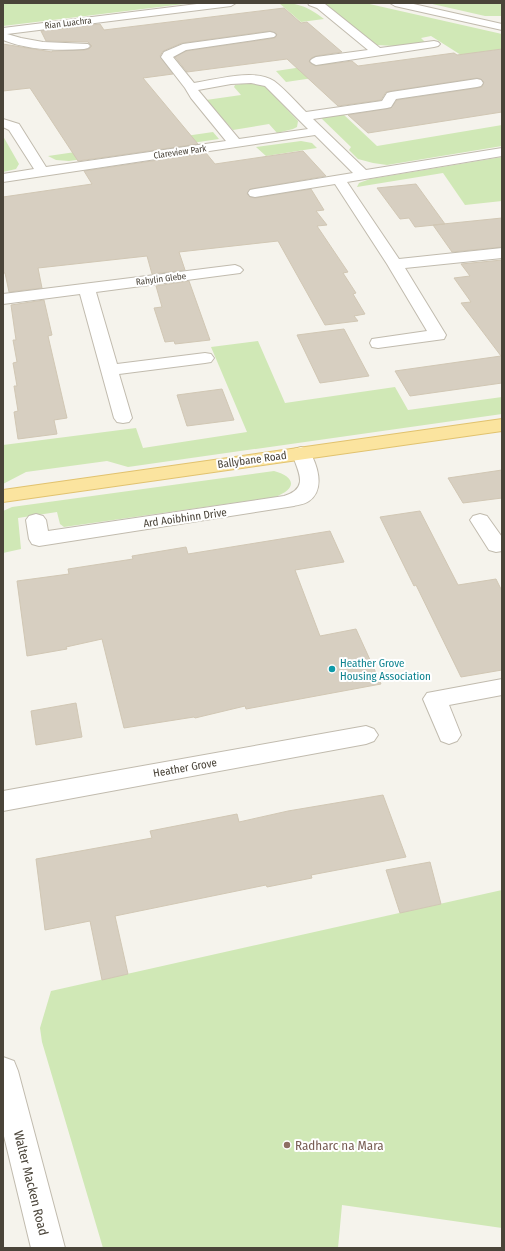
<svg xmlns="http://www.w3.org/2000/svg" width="505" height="1251" font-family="'Fira Sans Condensed',sans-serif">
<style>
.green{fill:#d0e8b6}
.building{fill:#d7cfc1;stroke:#d1c7b4}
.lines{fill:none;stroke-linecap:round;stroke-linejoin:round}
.minor-casing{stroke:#c1bbae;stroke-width:2}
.major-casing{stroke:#e1c26e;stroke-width:2}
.minor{fill:#fff;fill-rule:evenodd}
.major{fill:#fbe49f;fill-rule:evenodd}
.culture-dot{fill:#0f9aa8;stroke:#fff;stroke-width:1.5}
.education-dot{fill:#8d6e63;stroke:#fff;stroke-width:1.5}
.labels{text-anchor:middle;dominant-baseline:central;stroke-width:4;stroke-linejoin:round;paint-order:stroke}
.far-street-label{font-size:9px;fill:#4a4439;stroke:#fff}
.street-label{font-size:11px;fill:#4a4439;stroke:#fff}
.culture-label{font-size:11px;fill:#0d838f;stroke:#fff;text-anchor:start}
.near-education-label{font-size:13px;fill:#785e54;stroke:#fff;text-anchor:start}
.near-street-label{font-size:13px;fill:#4a4439;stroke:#fff}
</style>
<rect width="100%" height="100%" fill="#f5f3ec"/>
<path class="green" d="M3,3h189l-189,23z
M279,3c21,0 29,4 45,16l-23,3z
M323,3h42l137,31v15l-41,6 -30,-19 -10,2 4,4 -31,4 -17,-1z
M428,3h74v13h-17z
M335,62l12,11 -61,9 -10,-11z
M248,83l14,2 4,2 32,34 -1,6 -4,2 -16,4 -8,-9 -36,6 -27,-30 35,-5 -7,-8 1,-2z
M343,114l34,32 125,-21v21l-115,19 -14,-2 -15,-4 -9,-9 2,-3 -31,-30z
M213,132l6,7 -150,22 -13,-1 -8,-4z
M3,136l16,28 -3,5 -13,3z
M301,141l11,2 5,5 -51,8 -10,-9z
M502,157v44l-37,4 -22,-32 -86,14 2,-4 11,-4z
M258,341l27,62 110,-16 13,23 94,-13v17l-374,53 -21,-6 -81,11 -23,12v-39l133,-17 7,20 104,-16 -36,-85z
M274,471c22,6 23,18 1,26l-211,30 -4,-3 -3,-12 -39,6 3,31 -18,4v-42l9,-4z
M502,890v338l-160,-23 -4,43h-235l-61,-206 -2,-14 11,-37z"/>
<path class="building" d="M284,8l17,15 6,-1 35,30 -26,4 -5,2 -2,4 6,4 37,-5 6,5 96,-13 3,2 45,-6v63l-134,21 -20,-18 43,-7 6,-8 80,-12 5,-1 2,-5 -3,-3 -4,-1 -86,13 -5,1 -5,8 -43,6 -51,-47 -100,13 -12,-15 11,-6 89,-13 2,-4 -7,-3 -88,12 -19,8 -3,5 13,18 -30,4 55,66 -120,17 -48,-73 -27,3v-47l49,8v-1l32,-1 5,-1 3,-3 -4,-4 -42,-1 -5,-10 59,-7 4,6z
M303,151l23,25 -76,13 -3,5 3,3 5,1 56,-9 13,21 -8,1 11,14 -10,1 31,46 -5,1 13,20 -3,1 12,20 -11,2 4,5 -33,4 -47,-84 -99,11 6,18 -33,4 -5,-18 -109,12 4,20 -33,4 -4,-19h-2v-76l89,-13 -8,-13 122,-18 9,11z
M416,184l29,40 -30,3 -6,-9 -9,1 -23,-31z
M502,218v29l-50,5 -19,-27z
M502,260v123l-92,13 -15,-25 106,-15 -40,-53 10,-1 -17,-24 16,-2 -9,-12z
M189,281l21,59 -35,4 -1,-3 -9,1 -11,-34 8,-1 -6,-21z
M44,300l8,35 -4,1 19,82 -13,2 3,14 -39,5 -4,-27 4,-1 -4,-25h3l-4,-23 4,-1 -4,-22h3l-5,-35z
M344,329l25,47 -49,7 -23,-48z
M222,389l12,31 -47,6 -10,-31z
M502,470v28l-39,5 -15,-25z
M420,511l38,74 38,-6 6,12v79l-41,7 -45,-92 -2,1 -34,-69z
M330,531l14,31 -49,8 25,66 36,-7 25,55 -135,25 -1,-3 -50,12 -1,-1 -70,11 -22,-89 -36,8 1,2 -40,7 -10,-75 52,-7 -1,-5 65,-10 -1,-3 54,-9 2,7z
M76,703l6,34 -46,8 -5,-34z
M383,795l23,62 -95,18 1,3 -45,9 -1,-2 -151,31 13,58 -26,6 -12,-59 -45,9 -9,-71 116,-21 -2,-7 87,-17 2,8 49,-11z
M430,862l11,42 -41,9 -14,-43z"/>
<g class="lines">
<defs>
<path id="minor" d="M205,3h31l-5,3 -224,28 14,4 22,4 45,2 2,2 -2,2 -4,1c-26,2 -56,1 -81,-9v-12z
M308,3l17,1 55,44 54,-7 4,1 2,2 -2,2 -4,1 -118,18 -4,-2 -2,-2 2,-2 4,-2 52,-7 -51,-42 -8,-3z
M390,3h19l93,21v6l-107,-24z
M270,32l4,1 2,2 -2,2 -88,13 -13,7 21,26c21,-3 61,-15 80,-2 12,9 22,21 32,31l76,-11 5,-8 4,-1 86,-13 4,1 2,3 -2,3 -4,1 -81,12 -5,8 -4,1 -74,11 53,51 136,-22v8l-155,26 52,77 103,-11v10l-97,10 41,67 -2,4 -66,9 -6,-1 -2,-4 2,-4 55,-8 -40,-67 -52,-80 -80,13 -5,-1 -2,-3 2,-3 5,-1 98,-16 -38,-38 -312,47v-8l31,-5 -25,-39 -6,-3v-8l16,5 27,43 180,-26 -35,-43 -6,-10 -24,-31 3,-5 19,-8zM251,83l14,3 43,43 -69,10 -41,-49 33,-6z
M235,265l5,2 3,3 -3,3 -144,19 21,72 88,-11 6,1 3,4 -3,4 -6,1 -86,11 13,44 -3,4 -6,1 -6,-1 -3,-4 -34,-124 -77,10v-10z
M301,447l7,2c9,14 18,40 1,52 -4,3 -11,4 -15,5l-255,40 -7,-2 -3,-5 -3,-19 3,-4 7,-2 7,2 3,4 2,11 236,-35c26,-8 14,-24 8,-43l2,-4z
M480,514l7,2 15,21v14l-6,1 -7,-2 -19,-30 3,-4z
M502,679v16l-53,10 12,30 -4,6 -8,3 -8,-3 -18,-42 4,-6z
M366,726l8,3 4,6 -4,6 -8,3 -363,67v-20z
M3,1057l11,4 4,10 47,177h-34l-28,-116z"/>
<path id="major" d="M502,419v12l-499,71v-12z"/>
</defs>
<use href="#minor" class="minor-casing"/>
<use href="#major" class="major-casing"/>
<use href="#minor" class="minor"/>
<use href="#major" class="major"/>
</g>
<circle class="culture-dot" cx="332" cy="669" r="4"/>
<circle class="education-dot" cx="287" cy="1145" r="4"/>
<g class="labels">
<g class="far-street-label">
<text transform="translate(68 23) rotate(-7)">Rian Luachra</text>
<text transform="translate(180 152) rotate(-8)">Clareview Park</text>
<text transform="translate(161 279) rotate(-7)">Rahylin Glebe</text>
</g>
<g class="street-label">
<text transform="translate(252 460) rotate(-8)">Ballybane Road</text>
<text transform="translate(185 518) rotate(-8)">Ard Aoibhinn Drive</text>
<text transform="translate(185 768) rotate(-10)">Heather Grove</text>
</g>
<g class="culture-label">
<text x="340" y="663">Heather Grove<tspan x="340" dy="13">Housing Association</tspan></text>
</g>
<g class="near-education-label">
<text x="295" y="1145">Radharc na Mara</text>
</g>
<g class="near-street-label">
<text transform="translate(31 1183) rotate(76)">Walter Macken Road</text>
</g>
</g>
<rect width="505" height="1251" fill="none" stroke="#4a4439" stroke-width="8"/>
</svg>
